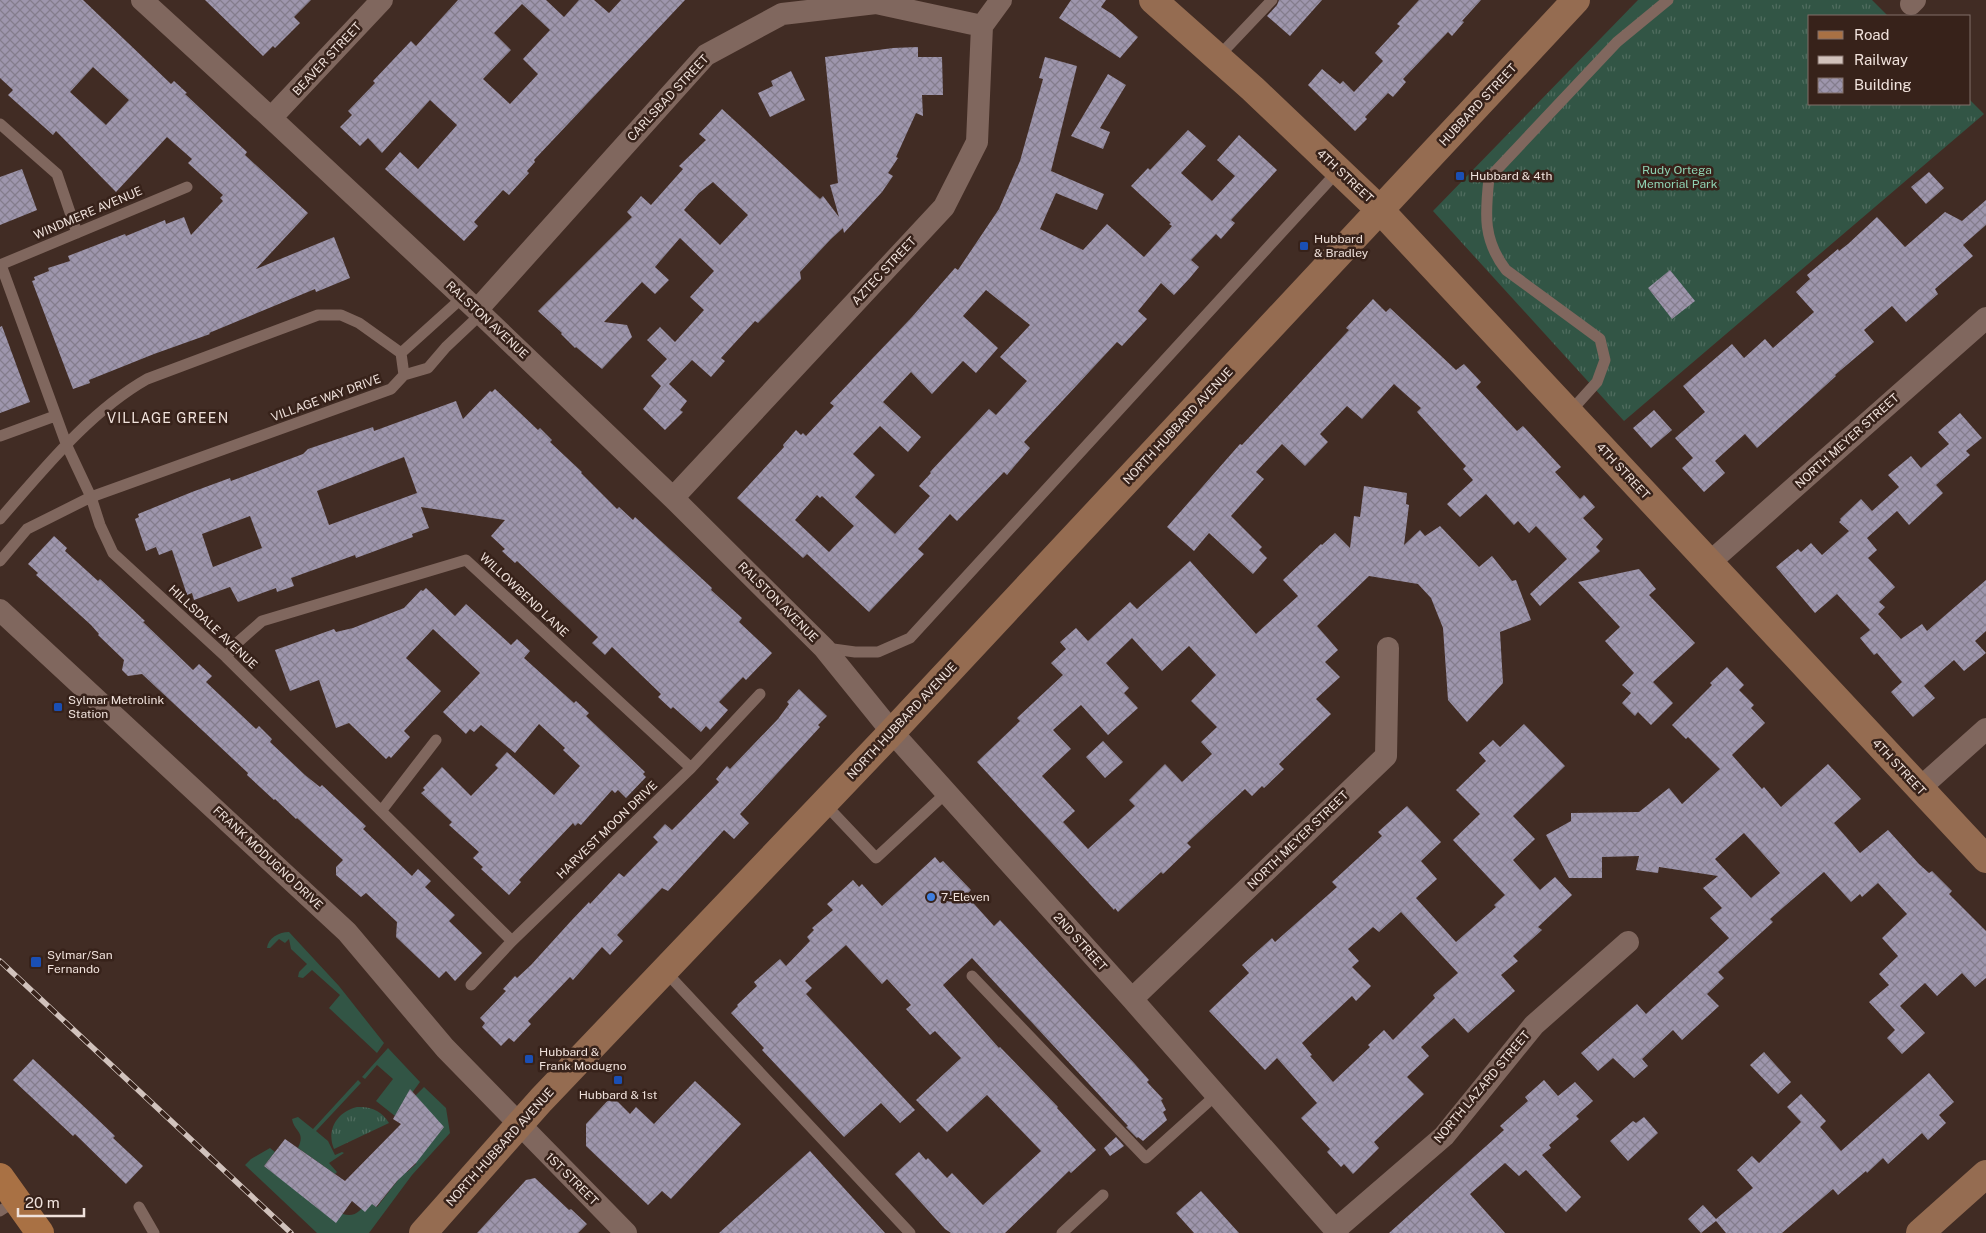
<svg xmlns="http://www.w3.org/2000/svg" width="1986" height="1233" font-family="'Public Sans',sans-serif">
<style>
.grass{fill:url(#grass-tufts)}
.garden{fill:#325545}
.building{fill:url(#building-cross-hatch);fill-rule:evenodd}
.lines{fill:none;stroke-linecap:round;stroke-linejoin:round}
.lane{stroke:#80675e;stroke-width:11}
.street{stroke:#80675e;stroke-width:22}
.secondary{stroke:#956c51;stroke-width:28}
.primary{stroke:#a97144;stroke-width:28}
.rail-casing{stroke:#d1c2bc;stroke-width:5.5}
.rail{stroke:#37221a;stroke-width:4;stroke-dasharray:11;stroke-linecap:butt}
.transit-dot{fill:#1a4fb4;stroke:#37221a;stroke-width:2}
.shop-dot{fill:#3f7fe0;stroke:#37221a;stroke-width:2}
.labels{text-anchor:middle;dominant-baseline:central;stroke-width:5;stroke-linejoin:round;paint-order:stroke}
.street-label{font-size:12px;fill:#f0e2dc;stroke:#37221a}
.park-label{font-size:12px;fill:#8fd3b3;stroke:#37221a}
.poi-label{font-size:12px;fill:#f0e2dc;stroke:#37221a;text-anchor:start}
.neighbourhood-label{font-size:14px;letter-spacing:1px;fill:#f0e2dc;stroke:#37221a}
</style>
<defs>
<pattern id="grass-tufts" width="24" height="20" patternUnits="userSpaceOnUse" patternTransform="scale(1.25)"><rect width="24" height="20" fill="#325545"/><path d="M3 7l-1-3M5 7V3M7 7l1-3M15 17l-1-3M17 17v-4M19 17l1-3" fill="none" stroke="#506d5f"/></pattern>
<pattern id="building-cross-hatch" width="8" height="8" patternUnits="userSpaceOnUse" patternTransform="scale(1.25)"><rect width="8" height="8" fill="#9e96ad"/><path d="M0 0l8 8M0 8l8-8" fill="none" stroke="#847d8d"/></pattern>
</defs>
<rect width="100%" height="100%" fill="#412c24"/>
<path class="grass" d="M1638,0h234l16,16h-78v88h160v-4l14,14 -360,307 -191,-210z
M357,1107c14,-1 25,4 32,16l-55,26c-8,-19 3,-37 23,-42z"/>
<path class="garden" d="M289,932l50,54 45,57 -7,10 -48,-45 11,-13 -28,-25 -9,8 -5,-1 1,-5 8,-8 -16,-15 -2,-10 -4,4 -6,-4 -9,9h-3c1,-10 12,-16 22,-16z
M388,1048l32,34 -25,34 -19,-15 17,-22 -16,-14 -12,14 -3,-2z
M358,1080l3,3 -45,48 12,10 7,14 7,-3 2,1 -15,10 8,9 -2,2 -37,-26c8,-17 -4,-16 -6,-29l6,-2 15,12z
M424,1087l22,21 4,25 -38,42 -43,58h-52l-72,-68 6,-6 19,-11 5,4 -11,14 79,48c12,4 18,-4 25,-13l9,6 28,-36 2,1 9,-8 -2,-67z"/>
<path class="building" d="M0,0h83l88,84 3,-3 13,12 -2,1 62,58 -2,3 63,58 -52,56 78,-32 16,41 -34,14 -1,-3 -106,44 1,1 -56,20 -65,26 1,3 -17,6 -41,-108 3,-1 -1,-3 15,-6 -1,-3 22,-7 -2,-5 57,-22 1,2 39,-16 1,4 18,-7 7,18 32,-34 -3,-3 3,-3 -35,-32 4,-4 -25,-22 -51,55 -60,-61 -3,4 -45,-40 5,-5 -13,-12zM93,67l36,33 -23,25 -36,-33z
M205,0h106l-17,17 6,6 -25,25 -2,-2 -10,10z
M458,0h88l18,17 15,-17h15l15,13 12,-13h64l-151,160 1,2 -8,9 2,2 -20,22 -6,-5 -29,32 4,4 -14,15 -79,-72 15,-17 18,17 39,-44 -27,-25 -48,53 -14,-15 -8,8 -20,-19 12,-12 -4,-4 27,-28 -2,-2 38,-40 5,5zM522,4l28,26 -27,29 15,15 -28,30 -27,-25 28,-29 -17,-17z
M1071,0h35l-5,7 11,7 26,23 -18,21 -61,-40z
M1279,0h43l-32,36 -23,-20 10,-11z
M1419,0h62l-19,21 2,1 -12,14 -4,-4 -45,47 3,3 -13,15 -5,-4 -23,24 2,2 -12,12 -47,-46 14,-16 18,15 3,-3 11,11 29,-31 -8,-8 25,-27 -3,-2z
M918,47v10h24l1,38h-21l1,21 -7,-3 -20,44 2,1 -10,15 5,3 -11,16 -38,41 -1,-5 -12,11 -31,33 1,7 -43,44 -3,-2 -34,37 4,3 -14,16 -19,-17 -23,24 18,17 -7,9 3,2 -18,18 -22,-21 18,-23 -10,-10 16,-17 -20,-19 13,-13 15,15 29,-32 -14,-13 24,-26 -34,-33 -25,29 14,13 -14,14 -13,-12 -38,40 23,3 5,12 -30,32 -26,-22 -1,1 -14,-14 1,-1 -24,-22 94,-94 -5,-5 14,-16 10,9 32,-36 -4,-3 27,-26 -7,-6 23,-25 98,90 3,-3 16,21 -9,-32 8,-2 -13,-126 68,-9zM713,182l35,33 -28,30 -36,-35 15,-17z
M1045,57l32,9 -26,105 53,23 -7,16 -41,-17 -16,36 43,21 24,-26 37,33 28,-31 -3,-2 2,-1 -40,-37 17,-18 2,2 38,-40 18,16 -25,27 31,28 23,-25 -18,-16 22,-25 38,35 -46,50 4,3 -14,16 -5,-5 -25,26 8,7 -10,12 -15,16 -13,-12 -23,28 9,8 -25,27 -5,-4 -93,100 6,6 -23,27 -3,-3 -47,49 -7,-7 -32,35 6,5 -55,58 -62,-58 -4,4 -66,-60 47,-51 -1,-2 13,-15 5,5 2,-2 3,3 28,-30 -4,-3 82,-86 43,-49 3,2 41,-61 21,-48 23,-82 -4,-1zM986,290l44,35 -30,32 27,24 -31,34 -7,-6 -59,63 1,1 -12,13 11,10 -35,38 -40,-37 20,-22 -22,-21 27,-28 28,26 13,-15 -38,-35 28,-30 21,22 31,-33 13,12 22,-25 -35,-32zM817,495l3,3 2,-2 32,30 -25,26 -34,-32z
M791,71l14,29 -35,17 -12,-24 15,-7 -2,-5z
M1108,74l18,11 -26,43 10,4 -7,17 -32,-13z
M22,169l15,41 -37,15v-48z
M1929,172l15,16 -18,16 -15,-17z
M1986,200v25l-23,20 10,11 -38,33 3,5 -32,28 -14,-16 -28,24 10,12 -39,33 1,1 -79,72 -12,-14 -30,27 10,12 -21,19 -22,-24 11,-10 -18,-20 30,-26 -22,-26 49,-42 12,14 21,-19 8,9 41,-36 -18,-20 14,-13 -3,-4 31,-26 1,2 9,-7 29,-27 28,30 40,-35 17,9z
M1670,270l25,31 -23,18 -24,-31z
M1373,299l13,13 4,-4 66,62 8,-6 17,18 -5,5 41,44 6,-5 38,41 -6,5 25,27 4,-4 11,12 -12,11 20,21 -7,8 4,4 -60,55 -10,-12 37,-35 -31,-33 -7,7 -11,-12 -4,4 -28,-31 -26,23 -13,-13 26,-24 -10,-11 3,-3 -49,-54 4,-4 -27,-24 -32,35 -15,-13 -27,28 8,8 -23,24 -23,-22 -26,28 8,7 -33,37 31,31 -3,3 8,8 -14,16 -44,-41 -15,18 -27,-24 73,-83 2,1 107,-115 -3,-2z
M2,326l28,76 -30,11v-86z
M495,389l43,41 2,-2 12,12 -2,2 32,30 -1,1 36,36 2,-2 14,13 2,-3 77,71 -1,2 31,28 -3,4 33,31 -26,27 -3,-3 -24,25 9,8 -18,20 -4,-4 -5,6 -28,-25 -2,2 -13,-12 3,-3 -49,-47 -7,8 -13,-12 6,-6 -81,-76 -2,2 -13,-12 3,-2 -14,-13 14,-16 -84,-13 8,21 -17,6 1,3 -57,21 -1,-3 -64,23 3,8 -17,6 -1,-4 -38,14 -8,-15 -36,13 -2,-7 -5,2 -15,-45 -13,5 -3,-8 -10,4 -11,-32 4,-2 -1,-3 54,-22 38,-14 1,3 72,-27 5,-5 65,-22 1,4 82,-30 7,18 27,-28 2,1zM404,457l13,36 -88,32 -12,-34zM250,516l12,32 -49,19 -11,-33z
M1654,410l18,20 -21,18 -18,-20z
M1960,413l22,25 -16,13 4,4 -34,30 7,8 -34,32 -12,-14 -30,27 10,12 -9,8 27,29 -16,15 6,5 -7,7 23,25 21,-15 5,7 59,-51v51l-11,10 11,12 -22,18 -10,-11 -30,26 11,12 -22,19 -22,-25 11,-10 -25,-29 -3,2 -14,-17 10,-8 -33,-36 -22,19 -39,-46 22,-18 3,3 10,-9 11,12 27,-24 -10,-9 2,-2 -1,-1 21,-20 11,12 27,-24 -11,-12 23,-19 10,12 28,-24 -11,-12z
M1364,486l43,7 -1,11 3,1 -5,40 16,-15 5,6 15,-10 39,41 13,-11 20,25 4,-1 15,40 -31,12 3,51 -36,39 -19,-22 -5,-72 -12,-30 -13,-14 -49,-8 -52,50 21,24 -13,12 15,15 -24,22 15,15 -52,50 5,5 -20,19 -2,-2 -10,10 -7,-7 -58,54 4,4 -28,27 -2,-2 -43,40 -3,-4 -1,2 -137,-148 43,-41 -3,-3 46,-43 -12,-12 15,-14 -6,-7 16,-14 12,13 42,-39 7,7 53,-48 66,73 42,-38 -15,-16 38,-36 1,1 13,-12 15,15 4,-32 6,1zM1132,638l30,33 27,-25 27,29 -25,26 26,26 -16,15 11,12 -30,28 -17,-18 -36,36 6,6 -47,43 -25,-27 12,-11 -33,-35 29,-27 -18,-19 28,-25 27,30 30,-27 -14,-15 5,-5 -23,-25z
M54,536l13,12 -2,3 33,30 2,-2 45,42 -2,1 50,48 6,-6 13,12 -6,6 50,47 3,-3 13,13 -2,3 35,33 15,12 2,-2 31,29 13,12 -3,3 49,47 6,-7 13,12 -6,6 30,28 -6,6 33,32 -27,28 -9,-10 -7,7 -43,-41 1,-15 -31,-29 -5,4 -25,-22v-8l7,-7 -46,-42 -1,1 -21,-20 -1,1 -27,-25 1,-2 -106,-99 -14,2 -6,-6 2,-10 -26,-25 1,-1 -8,-9 -55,-50 2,-2 -10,-9z
M1639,569l17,20 -7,6 46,48 -42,39 20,21 -22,22 -13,-13 -3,4 -13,-13 9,-10 -9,-8 12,-12 -29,-32 15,-14 -42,-45z
M426,588l29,28 11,-12 45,41 6,-6 13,12 -6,7 50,45 2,-2 13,12 -3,3 59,56 -2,2 3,3 -20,21 -8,-8 -3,3 -3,-3 -31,35 -3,-2 -3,3 -2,-3 -54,57 2,2 -12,13 -28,-26 2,-2 -10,-9 6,-6 -30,-27 3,-3 -31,-29 4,-3 -2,-2 19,-21 29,29 27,-28 -3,-3 12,-13 47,43 26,-29 -17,-16 2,-2 -26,-24 -24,29 -34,-28 -7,7 -4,-3 -4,5 -23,-22 37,-39 -47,-44 -27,29 35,33 -37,40 6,6 -19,21 -2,-2 -3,3 -37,-36 -13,5 -17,-48 -29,11 -15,-41 59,-21 2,3 17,-4 51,-20 17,-18 2,1z
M1727,667l17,18 -5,5 15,15 -3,3 14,15 -33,32 30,34 2,-2 17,20 47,-43 33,35 -27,24 26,30 28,-23 31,34 10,9 3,-2 20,20 -3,3 37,37v47l-11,9 -13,-14 -25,23 -12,-13 -25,23 25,27 -23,21 -15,-16 8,-8 -26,-28 20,-17 -10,-11 19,-18 -16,-18 25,-24 -29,-31 -16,14 -2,-3 -9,8 -27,-30 -54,47 3,3 -55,50 6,6 -17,16 12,12 -37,34 -9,-10 -31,29 6,7 -14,12 -21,-20 -15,13 -17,-18 56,-49 9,10 83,-76 -19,-20 12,-10 -19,-20 15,-12 -59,-9 -1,6 -22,-3 3,-14 -37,1v21h-33l-23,-43 25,-14v-8l68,-1 30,-24 13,16 38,-35 -32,-32 -2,2 -14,-14 40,-40 -2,-2zM1744,833l36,40 -29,25 -36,-39z
M799,689l28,27 -9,9 2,2 -80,87 9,9 -15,16 -10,-9 -56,61 -6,-3 -45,47 6,6 -13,14 -8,-8 -29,33 -3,-3 -42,44 3,3 -17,18 -5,-4 -8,8 -19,-19 3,-4 -5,-5 26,-27 -3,-2 12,-13 2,2 14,-13 40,-44 18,-19 1,2 29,-31 5,4 34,-35 -5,-5 12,-13 7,6 13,-13 34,-35 -3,-3 11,-13 3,3 48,-50 11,-15 -2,-2z
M1524,724l41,42 -52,50 22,23 -22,21 27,30 15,-13 17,18 -34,32 4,3 -29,26 5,5 -17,14 14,16 -47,42 -14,-15 -33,29 8,9 -22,21 17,17 -50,48 5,6 -26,26 -9,-10 -3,3 -14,-15 3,-3 -29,-31 16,-15 -40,-45 -12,12 -56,-59 40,-38 -7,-8 30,-27 3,4 62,-55 -5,-5 50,-46 -4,-4 29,-26 34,36 -20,19 16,18 -21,19 40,44 40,-35 -2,-2 11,-10 -52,-55 27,-26 -24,-24 30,-29 -7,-8 14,-13 7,7zM1401,912l57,61 -25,22 2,3 -42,42 -9,-10 -16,15 2,2 -37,35 -23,-26 2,-1 -10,-12 50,-47 4,5 15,-15 -19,-19 7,-6 -11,-12 25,-22 6,5z
M1103,741l20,21 -18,16 -19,-21z
M935,857l5,6 3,-2 28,29 -5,5 28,31 6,-6 134,143 15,17 -2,2 16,17 -2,1 5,10 -3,2 4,8 -24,21 -5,-4 -1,1 -11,-11 2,-1 -156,-168 -29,27 56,63 1,-1 58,60 -1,1 39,42 -25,23 -2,-2 -64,62h-54l-6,-4 -50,-55 24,-22 7,8 2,-2 19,20 5,-5 31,32 58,-54 -54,-56 -40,37 -31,-32 45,-42 -26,-27 -5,4 -24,-26 5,-4 -24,-26 -5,5 -36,-39 -41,36 7,7 -6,6 109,116 -15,13 -19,-20 -37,34 -82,-87 2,-2 -33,-35 7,-7 -1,-1 20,-19 -3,-4 26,-23 6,7 24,-25 -3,-4 7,-7 -2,-2 21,-18 -6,-6 26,-24 6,7 3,-3 20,22z
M1764,1052l27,30 -13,12 -28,-29z
M33,1059l61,57 21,20 -2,2 30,28 -17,18 -51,-50 -2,2 -60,-56z
M1929,1073l25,29 -15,13 7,8 -18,17 -6,-7 -34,31 -5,-6 -16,15 -1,-2 -28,24 -5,-6 -51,44h-56l-10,-12 -15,12 -13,-14 15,-14 13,14 37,-31 -16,-18 15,-14 7,7 42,-41 -14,-15 14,-13 25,27 -6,6 21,24z
M1544,1080l14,16 17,-14 18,19 -17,15 3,3 -30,26 2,3 -9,7 39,42 -15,15 -40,-42 -7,6 -14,-13 -35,31 35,39h-116l115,-103 -4,-4 28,-25 -3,-4z
M695,1081l46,43 -70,75 -9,-8 -14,14 -62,-59v-22l26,-28 18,18 6,-7 18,17z
M410,1089l34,38 -28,36 -19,18 -21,26 -4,-3 -7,8 -13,-11 -16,22 -72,-57 21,-27 60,42 56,-57 -8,-5z
M1644,1117l14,16 -30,28 -18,-20 23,-20 3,2z
M1116,1137l8,9 -14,10 -6,-8z
M810,1151l75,82h-166z
M535,1178l34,32 2,-1 16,15 -9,9h-101l49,-53z
M1201,1191l38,42h-45l-18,-20z"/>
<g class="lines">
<path class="lane" d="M1218,57l54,-57
M0,124l57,50 20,59
M0,265l187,-78
M1,265l66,181 24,51 9,28 13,28 113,104 286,284
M401,353l62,-56
M404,375l24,-7 18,-21 35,-33
M1569,413l28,-31 8,-22 -5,-21 -94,-69c-23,-30 -21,-55 -17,-92l128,-136 51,-42
M0,436l55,-20
M0,519c44,-50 89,-107 147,-140l171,-64h23l18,8 42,30 3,22 -13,14 -300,108 -64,32 -27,32
M826,648l29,4h23l32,-14 428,-467
M226,657l11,-14 25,-22 204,-61 225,208
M824,803l52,55 70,-65
M382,810l54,-70
M664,970l246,263
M972,976l174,182 70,-63
M471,985l41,-44 179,-173 69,-74
M139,1207l15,26
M0,1211l17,-11
M1062,1233l41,-38"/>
<path class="street" d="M142,0l129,118 210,196 192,184 151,150 68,84 240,267 206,234
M1911,4l4,-4
M271,118l111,-118
M477,310l229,-255 76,-41 94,-11 106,23
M673,498l271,-291 33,-65 5,-116 19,-26
M1709,563l277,-245
M0,610l347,322 98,116 181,185
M1920,788l66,-59
M1132,999l254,-243 2,-108
M1335,1230l109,-94 90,-111 94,-83"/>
<path class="secondary" d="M1153,0l100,89 127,121 606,649
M423,1233l118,-133 351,-368 684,-732
M1920,1233l66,-59"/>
<path class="primary" d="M0,1177l40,56"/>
<defs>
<path id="rail" d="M0,961l291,272"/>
</defs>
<use href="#rail" class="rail-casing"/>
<use href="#rail" class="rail"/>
</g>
<g class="transit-dot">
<rect x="1455" y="171" width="10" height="10" rx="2.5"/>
<rect x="1299" y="241" width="10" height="10" rx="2.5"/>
<rect x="53" y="702" width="10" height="10" rx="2.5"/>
<rect x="30" y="956" width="12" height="12" rx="2.5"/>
<rect x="524" y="1054" width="10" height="10" rx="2.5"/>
<rect x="613" y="1075" width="10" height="10" rx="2.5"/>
</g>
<circle class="shop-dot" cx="931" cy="897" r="5"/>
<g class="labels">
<g class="street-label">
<text transform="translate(327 59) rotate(-47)">BEAVER STREET</text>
<text transform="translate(668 98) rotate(-47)">CARLSBAD STREET</text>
<text transform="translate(1478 105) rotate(-47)">HUBBARD STREET</text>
<text transform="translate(1345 176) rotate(43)">4TH STREET</text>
<text transform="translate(88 213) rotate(-23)">WINDMERE AVENUE</text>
<text transform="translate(884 271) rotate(-47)">AZTEC STREET</text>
<text transform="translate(487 320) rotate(43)">RALSTON AVENUE</text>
<text transform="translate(326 398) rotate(-20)">VILLAGE WAY DRIVE</text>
<text transform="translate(1178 426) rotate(-47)">NORTH HUBBARD AVENUE</text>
<text transform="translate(1847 441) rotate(-42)">NORTH MEYER STREET</text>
<text transform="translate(1623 471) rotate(47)">4TH STREET</text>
<text transform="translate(524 595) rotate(43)">WILLOWBEND LANE</text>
<text transform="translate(778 602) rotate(45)">RALSTON AVENUE</text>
<text transform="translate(213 627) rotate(43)">HILLSDALE AVENUE</text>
<text transform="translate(902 721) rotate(-47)">NORTH HUBBARD AVENUE</text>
<text transform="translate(1899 767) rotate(47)">4TH STREET</text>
<text transform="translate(607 830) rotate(-44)">HARVEST MOON DRIVE</text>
<text transform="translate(1298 840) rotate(-44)">NORTH MEYER STREET</text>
<text transform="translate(268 858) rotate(43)">FRANK MODUGNO DRIVE</text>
<text transform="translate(1080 942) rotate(48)">2ND STREET</text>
<text transform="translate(1482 1087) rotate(-50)">NORTH LAZARD STREET</text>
<text transform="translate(500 1147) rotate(-48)">NORTH HUBBARD AVENUE</text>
<text transform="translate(572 1179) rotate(45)">1ST STREET</text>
</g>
<g class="park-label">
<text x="1677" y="170">Rudy Ortega<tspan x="1677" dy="14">Memorial Park</tspan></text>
</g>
<g class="poi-label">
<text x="1470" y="176">Hubbard &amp; 4th</text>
<text x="1314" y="239">Hubbard<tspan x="1314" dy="14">&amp; Bradley</tspan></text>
<text x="68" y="700">Sylmar Metrolink<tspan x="68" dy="14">Station</tspan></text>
<text x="941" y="897">7-Eleven</text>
<text x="47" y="955">Sylmar/San<tspan x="47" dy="14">Fernando</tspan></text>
<text x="539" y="1052">Hubbard &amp;<tspan x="539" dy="14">Frank Modugno</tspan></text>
<text x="618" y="1095" text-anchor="middle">Hubbard &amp; 1st</text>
</g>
<g class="neighbourhood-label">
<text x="168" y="418">VILLAGE GREEN</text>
</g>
</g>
<rect x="1808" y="15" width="162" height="90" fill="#37221a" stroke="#816f68"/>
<rect x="1818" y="31" width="25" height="8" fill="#a97144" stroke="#816f68"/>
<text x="1854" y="40" font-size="15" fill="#f0e2dc">Road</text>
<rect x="1818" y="56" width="25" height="8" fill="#d1c2bc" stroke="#816f68"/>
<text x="1854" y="65" font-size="15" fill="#f0e2dc">Railway</text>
<rect x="1818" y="78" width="25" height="15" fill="url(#building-cross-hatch)" stroke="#816f68"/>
<text x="1854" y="90" font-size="15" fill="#f0e2dc">Building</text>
<path d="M18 1208v8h66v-8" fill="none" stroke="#f0e2dc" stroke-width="2.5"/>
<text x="25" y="1208" font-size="15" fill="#f0e2dc" stroke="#37221a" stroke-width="4" paint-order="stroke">20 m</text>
</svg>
